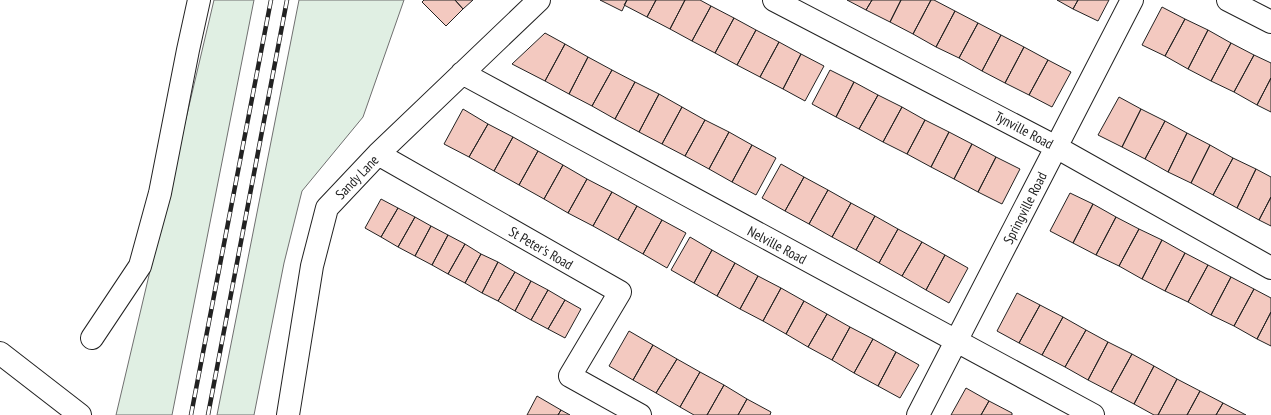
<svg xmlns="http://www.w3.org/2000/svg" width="1271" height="415" font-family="'PT Sans Narrow',sans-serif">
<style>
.green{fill:#e0efe3;stroke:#6f6f6f}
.building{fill:#f3c9c0;stroke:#222}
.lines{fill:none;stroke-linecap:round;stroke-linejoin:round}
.minor-casing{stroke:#222;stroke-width:24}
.minor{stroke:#fff;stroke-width:22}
.rail-casing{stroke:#222;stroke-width:4.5}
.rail{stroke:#fff;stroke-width:3;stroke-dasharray:9;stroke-linecap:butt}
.labels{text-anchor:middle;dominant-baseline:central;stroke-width:3;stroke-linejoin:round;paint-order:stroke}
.street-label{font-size:14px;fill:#222;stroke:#fff}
</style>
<rect width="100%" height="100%" fill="#fff"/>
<path class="green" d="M214,0h40l-82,415h-56z
M299,0h105l-41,117 -61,74 -18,72 -30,152h-37z"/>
<path class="building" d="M424,0h31l8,9 -17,17 -24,-24z
M455,0h18l-10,9z
M600,0h27l-5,11z
M627,0h29l-9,17 -23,-12z
M656,0h29l-15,29 -23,-12z
M685,0h15l11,6 -19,35 -22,-12z
M847,0h25l-6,10z
M872,0h29l-11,22 -24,-12z
M901,0h30l-18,34 -23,-12z
M931,0h3l21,11 -19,36 -23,-13z
M1057,0h21l-5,9z
M1078,0h31l-11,21 -25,-12z
M711,6l23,12 -19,35 -23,-12z
M1162,7l23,12 -20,37 -23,-11z
M955,11l23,12 -19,35 -23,-11z
M734,18l22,12 -19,35 -22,-12z
M1185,19l23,11 -20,39 -23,-13z
M978,23l23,12 -19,36 -23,-13z
M756,30l23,12 -19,35 -23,-12z
M1208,30l23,13 -20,38 -23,-12z
M545,33l20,11 -20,37 -33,-17z
M1001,35l23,12 -19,36 -23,-12z
M779,42l22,12 -18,35 -23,-12z
M1231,43l23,12 -20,37 -23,-11z
M565,44l23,13 -19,37 -24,-13z
M1024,47l24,13 -19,35 -24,-12z
M801,54l23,12 -19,35 -22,-12z
M1254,55l17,8v15l-14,27 -23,-13z
M588,57l24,13 -20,36 -23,-12z
M1048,60l23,12 -19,35 -23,-12z
M612,70l23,12 -20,37 -23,-13z
M830,70l24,12 -18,35 -24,-13z
M1271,78v34l-14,-7z
M635,82l24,12 -20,38 -24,-13z
M854,82l24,13 -19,34 -23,-12z
M659,94l23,13 -20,37 -23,-12z
M878,95l24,12 -19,35 -24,-13z
M1119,97l22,12 -19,38 -24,-12z
M682,107l23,13 -20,36 -23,-12z
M902,107l23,13 -18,34 -24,-12z
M463,109l25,15 -19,33 -25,-13z
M1141,109l24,12 -20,38 -23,-12z
M705,120l24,12 -20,37 -24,-13z
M925,120l24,12 -18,35 -24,-13z
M1165,121l22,12 -19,39 -23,-13z
M488,124l25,13 -19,34 -25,-14z
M729,132l23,13 -20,37 -23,-13z
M949,132l23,12 -18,35 -23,-12z
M1187,133l23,12 -19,38 -23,-11z
M513,137l25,14 -19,34 -25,-14z
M972,144l24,13 -18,35 -24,-13z
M752,145l24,13 -20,37 -24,-13z
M1210,145l23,13 -20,37 -22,-12z
M538,151l25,14 -19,34 -25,-14z
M996,157l24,12 -18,35 -24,-12z
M1233,158l23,11 -19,39 -24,-13z
M781,164l23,13 -19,34 -23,-13z
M563,165l24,14 -19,34 -24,-14z
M1256,169l15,8v20l-12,23 -22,-12z
M804,177l24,13 -19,34 -24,-13z
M587,179l25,13 -19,34 -25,-13z
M828,190l23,13 -19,34 -23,-13z
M612,192l25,14 -19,34 -25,-14z
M1070,193l23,11 -20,39 -23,-12z
M1271,197v29l-12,-6z
M381,199l17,9 -17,29 -16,-9z
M851,203l24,13 -19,34 -24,-13z
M1093,204l23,13 -20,38 -23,-12z
M637,206l25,14 -19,34 -25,-14z
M398,208l17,9 -17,30 -17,-10z
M875,216l23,13 -19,34 -23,-13z
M415,217l16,9 -16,30 -17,-9z
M1116,217l23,12 -20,37 -23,-11z
M662,220l24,13 -19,35 -24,-14z
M431,226l17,9 -16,30 -17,-9z
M898,229l24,13 -20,34 -23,-13z
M1139,229l23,11 -20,39 -23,-13z
M448,235l17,9 -17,30 -16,-9z
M690,237l22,13 -18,33 -23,-13z
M1162,240l23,13 -20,38 -23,-12z
M922,242l23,13 -19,35 -24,-14z
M465,244l16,10 -16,29 -17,-9z
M712,250l23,13 -18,33 -23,-13z
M1185,253l23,12 -20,37 -23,-11z
M481,254l17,8 -16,31 -17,-10z
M945,255l23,13 -19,35 -23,-13z
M498,262l17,10 -17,29 -16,-8z
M735,263l23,13 -18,33 -23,-13z
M1208,265l23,12 -20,38 -23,-13z
M515,272l16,9 -16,30 -17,-10z
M758,276l23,12 -18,33 -23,-12z
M1231,277l23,12 -20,37 -23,-11z
M531,281l17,9 -17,30 -16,-9z
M781,288l23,13 -18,33 -23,-13z
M1254,289l17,9v14l-14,27 -23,-13z
M548,290l17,10 -17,29 -17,-9z
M1017,293l23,12 -21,38 -22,-12z
M565,300l16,9 -16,29 -17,-9z
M804,301l23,13 -19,33 -22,-13z
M1040,305l23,12 -21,38 -23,-12z
M1271,312v34l-14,-7z
M827,314l23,13 -18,33 -24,-13z
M1063,317l23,13 -21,37 -23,-12z
M850,327l23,12 -19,34 -22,-13z
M1086,330l22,12 -20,38 -23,-13z
M629,331l24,14 -20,35 -24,-14z
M873,339l23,13 -18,34 -24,-13z
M1108,342l24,12 -21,38 -23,-12z
M653,345l24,14 -21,34 -23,-13z
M896,352l23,13 -19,33 -22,-12z
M1132,354l22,12 -20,38 -23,-12z
M677,359l23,13 -20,35 -24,-14z
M1154,366l23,13 -19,36h-4l-20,-11z
M700,372l24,13 -17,30h-13l-14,-8z
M1177,379l23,12 -13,24h-29z
M724,385l23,14 -9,16h-31z
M966,388l23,13 -8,14h-30z
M1200,391l23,12 -7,12h-29z
M537,396l24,14 -3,5h-31z
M747,399l24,13 -1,3h-32z
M989,401l23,12v2h-31z
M1223,403l23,12h-30z
M561,410l9,5h-12z"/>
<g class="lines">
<defs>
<path id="minor" d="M774,0l282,147 215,121
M1228,0l43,22
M462,73l631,342
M378,154l242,138 -50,84 70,39
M92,338l48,-72 20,-73 28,-143 11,-50
M0,353l80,62
M288,415l24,-149 15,-58 51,-54 161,-154
M918,415l214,-415"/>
</defs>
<use href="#minor" class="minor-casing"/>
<use href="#minor" class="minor"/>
<defs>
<path id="rail" d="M191,415l80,-415
M208,415l79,-415"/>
</defs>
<use href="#rail" class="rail-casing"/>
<use href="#rail" class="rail"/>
</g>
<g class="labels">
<g class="street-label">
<text transform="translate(1024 130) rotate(28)">Tynville Road</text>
<text transform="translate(357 177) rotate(-46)">Sandy Lane</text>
<text transform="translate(1025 208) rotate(-63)">Springville Road</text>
<text transform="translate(777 245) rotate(28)">Nelville Road</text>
<text transform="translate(541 248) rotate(30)">St Peter's Road</text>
</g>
</g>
</svg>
